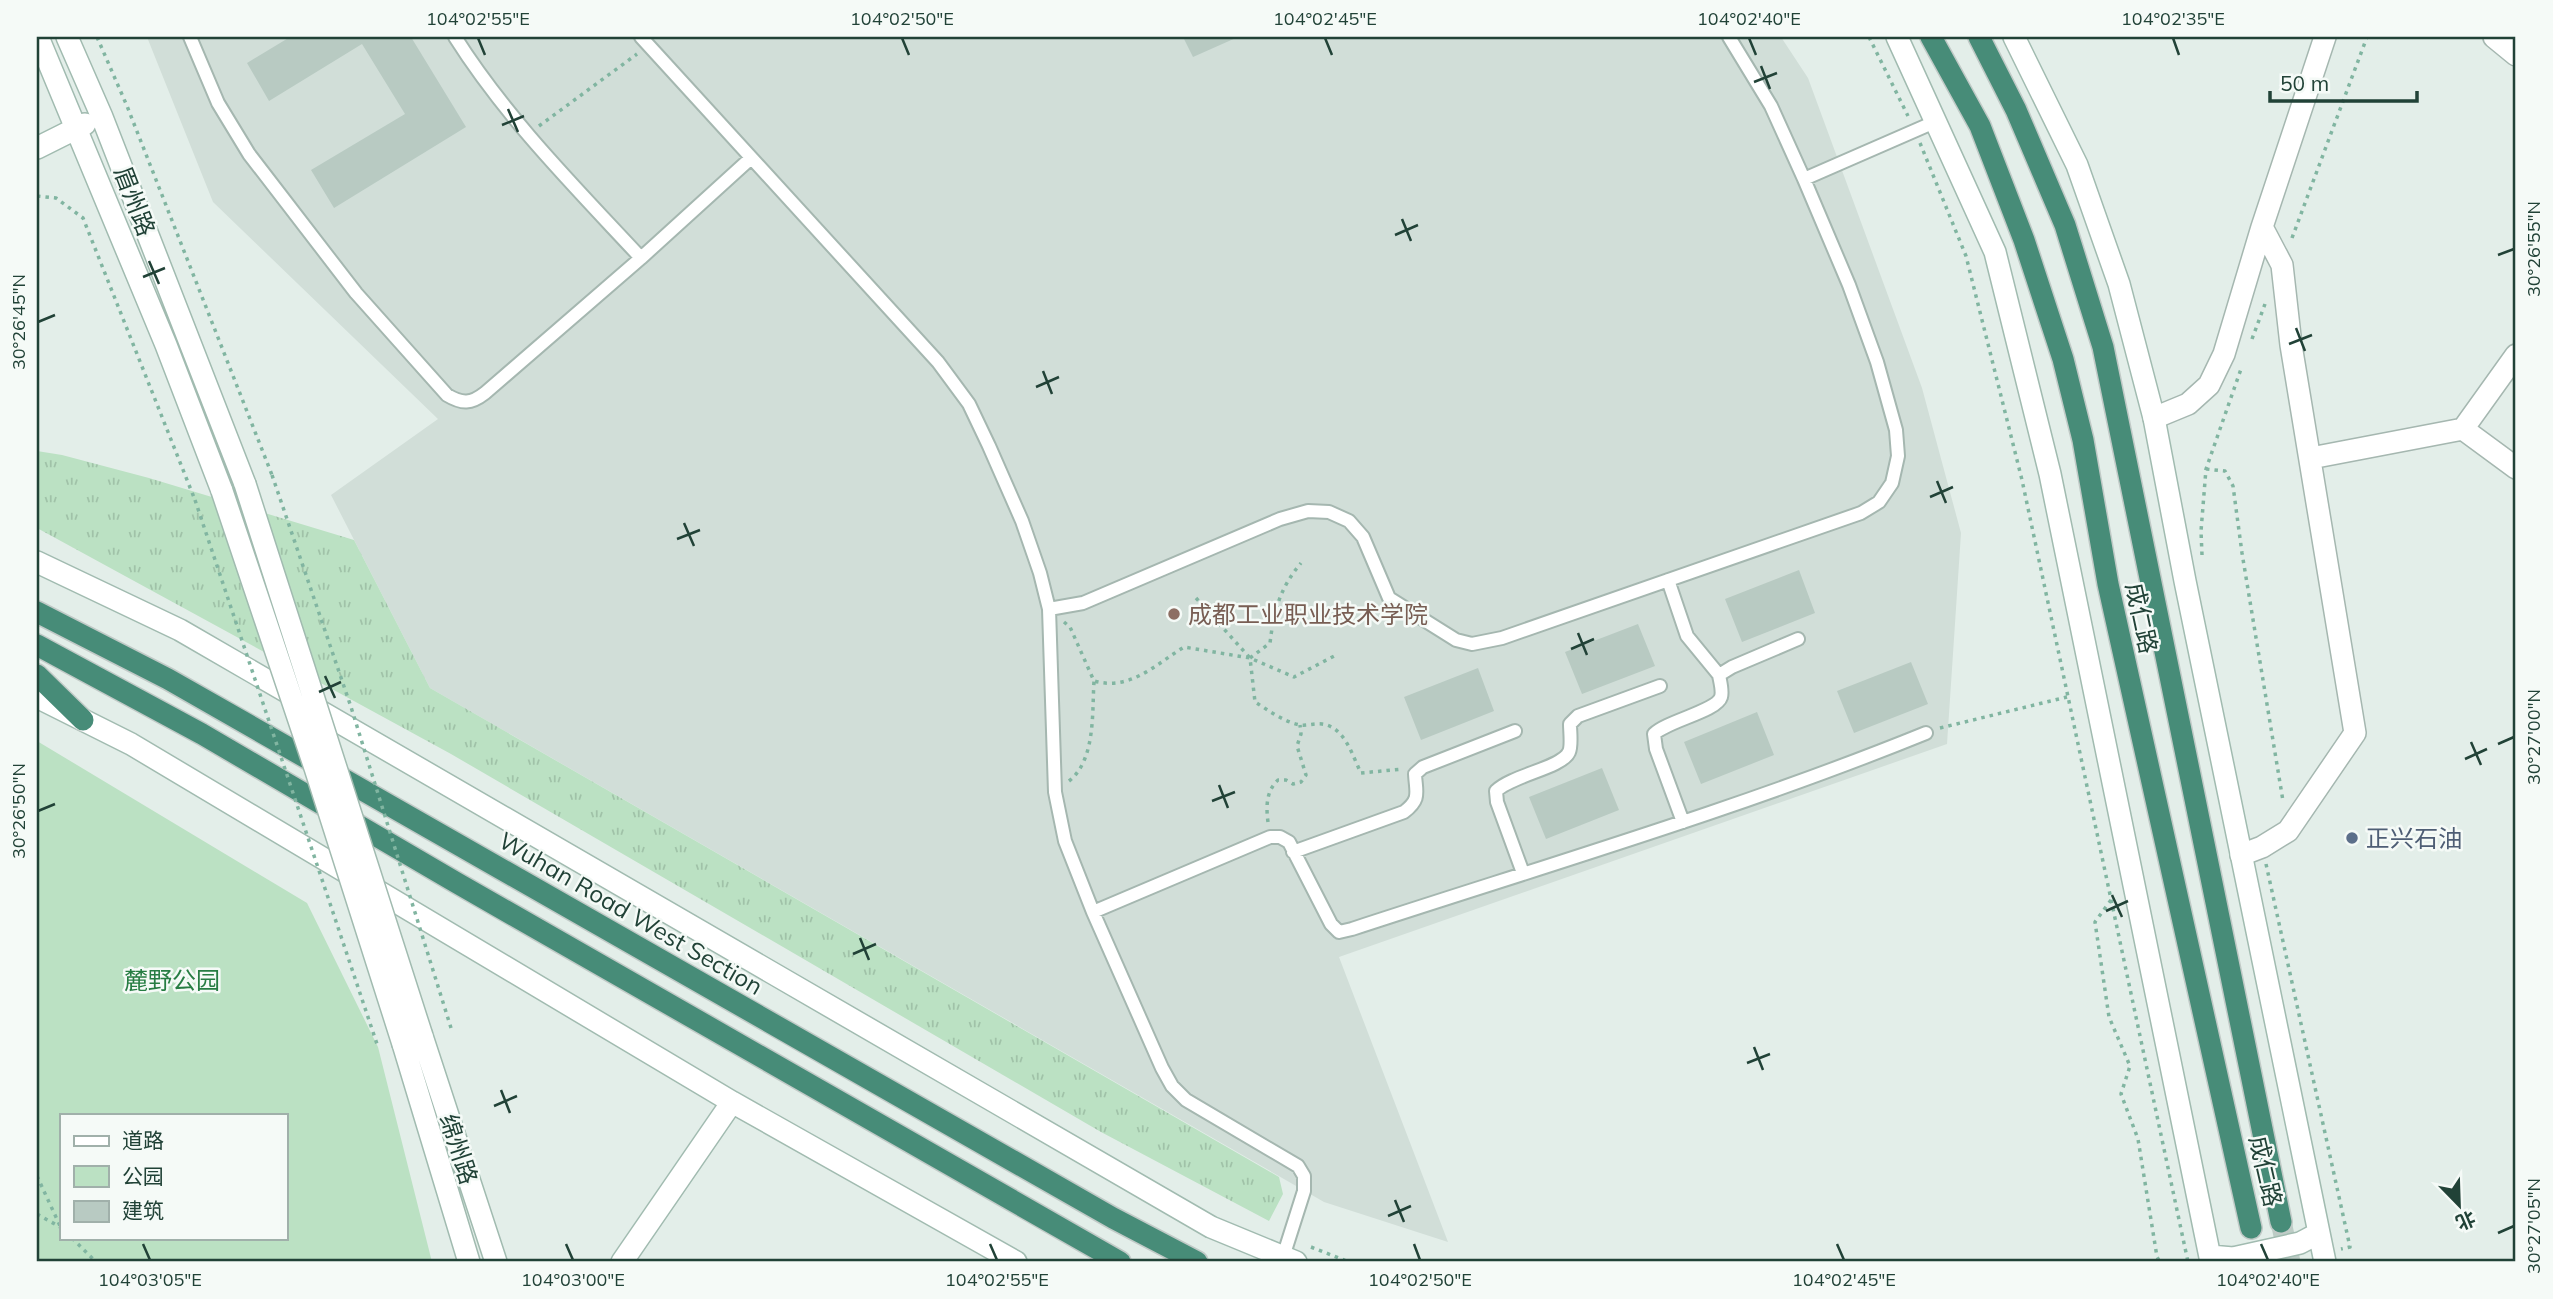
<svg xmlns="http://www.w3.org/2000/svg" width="2553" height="1299" font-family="Mulish,'Noto Sans SC',sans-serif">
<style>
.built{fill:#d1ded8}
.grass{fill:url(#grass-tufts)}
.park{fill:#bbe1c3;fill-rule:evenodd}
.building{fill:#b8cac2}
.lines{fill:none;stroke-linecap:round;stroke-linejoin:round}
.trunk-tunnel{stroke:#bcccc5;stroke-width:21;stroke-dasharray:21 10;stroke-linecap:butt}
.service-casing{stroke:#a5b7b0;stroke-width:16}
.minor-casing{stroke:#a5b7b0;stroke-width:24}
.secondary-casing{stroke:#a1bbb0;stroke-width:24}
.trunk-casing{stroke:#c1cac7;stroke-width:24}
.path{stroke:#81b5a1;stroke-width:3.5;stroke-dasharray:3.5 5;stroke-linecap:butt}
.service{stroke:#fff;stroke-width:12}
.minor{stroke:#fff;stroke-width:21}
.secondary{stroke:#fff;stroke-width:21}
.trunk{stroke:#478c78;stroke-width:21}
.secondary-bridge-casing{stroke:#a1bbb0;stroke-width:24;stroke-linecap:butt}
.path-bridge{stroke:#81b5a1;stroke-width:3.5;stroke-dasharray:3.5 5;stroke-linecap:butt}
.secondary-bridge{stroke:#fff;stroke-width:21}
.ticks{fill:none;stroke:#214237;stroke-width:2.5}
.education-dot{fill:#8d6e63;stroke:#f5faf7;stroke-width:2.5}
.service-dot{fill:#5c6f8a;stroke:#f5faf7;stroke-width:2.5}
.labels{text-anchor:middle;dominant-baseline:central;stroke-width:5;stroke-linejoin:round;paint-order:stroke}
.street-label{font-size:24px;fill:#214237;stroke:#f5faf7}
.education-label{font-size:24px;fill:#785e54;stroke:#f5faf7;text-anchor:start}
.service-label{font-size:24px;fill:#4e5e75;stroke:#f5faf7;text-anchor:start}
.park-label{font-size:24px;fill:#277d43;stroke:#f5faf7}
.neatline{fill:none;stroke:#214237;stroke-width:2.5}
.ticks-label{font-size:18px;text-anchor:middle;fill:#214237}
</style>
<defs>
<pattern id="grass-tufts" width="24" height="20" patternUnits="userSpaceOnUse" patternTransform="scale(1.75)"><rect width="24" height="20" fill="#bbe1c3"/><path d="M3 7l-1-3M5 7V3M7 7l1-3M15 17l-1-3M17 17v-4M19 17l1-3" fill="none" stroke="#a0c2a8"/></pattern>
</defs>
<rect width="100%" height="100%" fill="#e3eee9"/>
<path class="built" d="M147,37h1634l27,41 114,310 39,145 -14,211 -608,213 109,285 -124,-40 -894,-514 -99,-193 107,-76 -225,-217z"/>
<path class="grass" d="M37,451l25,4 87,23 205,62 76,148 849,489 4,17 -14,27 -168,-89 -650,-378 -414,-226z"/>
<path class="park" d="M37,741l270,162 71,144 54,215h-395zM61,1115h224v123h-224z"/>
<path class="building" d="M290,37h121l55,90 -132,81 -23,-38 94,-56 -43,-70 -93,57 -22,-38z
M1183,37h55l-45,20z
M1799,570l16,43 -73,29 -17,-43z
M1638,624l17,42 -73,28 -17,-42z
M1911,662l17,42 -74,29 -17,-42z
M1478,668l16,43 -73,29 -17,-43z
M1757,712l17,43 -73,29 -17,-42z
M1602,768l17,42 -73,29 -17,-42z"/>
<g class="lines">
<path class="trunk-tunnel" d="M2281,1222l9,40"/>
<defs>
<path id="service" d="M190,37l28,66 31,51 107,139 91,102c15,9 24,9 38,-2l156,-135 110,-100
M455,37c52,82 120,150 186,221
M641,37l297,325 31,42 20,42 33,75 18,52 9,36 6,183 10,49 28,71 69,156 10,18 14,14 112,66 6,10v15l-21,66
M1804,179l133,-58
M1668,580l19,56 32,39
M1049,609l34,-6 197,-84 28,-8 21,1 20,9 14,16 26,61 67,42 16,4 30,-6 359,-125 18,-11 13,-19 6,-27 -2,-26 -19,-68 -28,-77 -45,-106 -33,-73 -42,-69
M1683,822l-27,-73 -2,-15c13,-13 63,-23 67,-37 2,-6 -1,-16 -2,-22l13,-8 66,-28
M1293,852l111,-40c17,-13 12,-19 11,-38l8,-7 92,-36
M1523,873l-26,-71 -1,-11c16,-16 66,-23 73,-39 3,-6 1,-20 1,-28l8,-8 82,-30
M1093,912l177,-75h10l9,5 42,82 8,8 13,-3c192,-63 387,-120 574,-196"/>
<path id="minor" d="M2494,37l22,18
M2516,355l-53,74 53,39
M2154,418l34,-14 21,-19 15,-31 38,-127 63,-190
M2311,458l152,-29
M2241,855l21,-8 26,-16 67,-98 -64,-388 -9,-80 -20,-38"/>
<path id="secondary" d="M38,37l128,308 56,146
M67,37l35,80 143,367
M1897,37l98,215 55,222 161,788
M2014,37l63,128 42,119 35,134 31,163 140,681
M37,148l48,-24
M37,562l143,68 1031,597 85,35
M37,697l94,47 601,358 284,160
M422,1036l74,226
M403,1044l66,218
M2210,1256l23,2 67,-15 19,-10
M622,1262l110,-160"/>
<path id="trunk" d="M1931,37l49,89 44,114 39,119 20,81 25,144 143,644
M1979,37l37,73 49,115 38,122 178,875
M37,612l131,67 945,539 84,44
M37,645l165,89 255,149 663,379
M37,675l46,45"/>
</defs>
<use href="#service" class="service-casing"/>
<use href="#minor" class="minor-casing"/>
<use href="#secondary" class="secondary-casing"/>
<use href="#trunk" class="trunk-casing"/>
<path class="path" d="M97,37l30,69 145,369
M1869,37l39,79
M539,126l98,-72
M1920,143l46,113 56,224 166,782
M37,196l19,2 27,20 112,282
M2292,238l75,-201
M2252,339l13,-35
M2206,469l19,2 8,15 9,67 41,248
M2202,555l-1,-24 5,-62 35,-100
M1196,598l54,60 5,44c13,8 29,20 45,23 7,1 15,-2 22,-1 23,3 30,31 39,49l42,-4
M1064,622l6,5 24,54c36,10 61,-16 90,-34l66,11 44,19 44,-23
M1250,658l20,-15c4,-33 10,-55 31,-80
M1940,728l127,-31
M1069,781c27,-21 23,-70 25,-100
M1268,822c-2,-15 -2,-31 10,-42h8l7,4 8,-2 5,-7 -9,-29 4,-12 -1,-9
M2266,864l84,383 -9,2
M2111,900l-16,22 14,95 21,49 -9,28 17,45 19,118 3,5
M37,1176l24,52
M37,1214l23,13
M72,1238l24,24
M1311,1247l38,15"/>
<use href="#service" class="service"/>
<use href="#minor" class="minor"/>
<use href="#secondary" class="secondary"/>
<use href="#trunk" class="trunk"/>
<defs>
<path id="secondary-bridge" d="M245,484l177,552
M222,491l93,277 88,276"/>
</defs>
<use href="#secondary-bridge" class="secondary-bridge-casing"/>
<path class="path-bridge" d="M272,475l79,232 100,321
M195,500l183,547"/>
<use href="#secondary-bridge" class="secondary-bridge"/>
</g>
<path class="ticks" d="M478,38l7,17M902,38l7,17M1325,38l7,17M1749,38l7,17M2173,38l6,17M1761,66l9,23M1754,82l23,-9M508,109l10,23M502,125l22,-9M1402,219l9,22M1395,235l23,-10M2498,255l16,-6M149,261l10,23M143,277l22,-9M38,322l17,-7M2296,328l9,23M2289,344l23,-9M1043,371l9,23M1036,387l23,-10M1937,481l9,22M1930,497l23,-10M684,523l10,23M677,539l23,-9M1578,633l9,22M1571,649l23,-10M325,676l10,22M319,692l22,-10M2471,742l10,23M2498,744l16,-7M2465,759l22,-10M1219,785l9,23M1212,801l23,-9M38,811l17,-7M2112,895l10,22M2106,911l22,-10M860,938l9,22M853,954l23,-10M1754,1047l9,23M1747,1063l23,-9M501,1090l9,23M494,1106l23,-10M1395,1200l9,22M1388,1216l23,-10M2498,1233l16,-7M143,1244l7,16M566,1244l7,16M990,1244l7,16M1414,1244l6,16M1837,1244l7,16M2261,1244l7,16"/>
<circle class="education-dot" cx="1174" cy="614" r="7"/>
<circle class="service-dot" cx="2352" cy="838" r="7"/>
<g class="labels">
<g class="street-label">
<text transform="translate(135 201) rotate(69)">眉州路</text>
<text transform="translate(2142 618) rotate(78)">成仁路</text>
<text transform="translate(631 913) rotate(30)">Wuhan Road West Section</text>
<text transform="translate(459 1149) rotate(72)">绵州路</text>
<text transform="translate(2266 1171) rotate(77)">成仁路</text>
</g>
<g class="education-label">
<text x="1188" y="614">成都工业职业技术学院</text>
</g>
<g class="service-label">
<text x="2366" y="838">正兴石油</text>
</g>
<g class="park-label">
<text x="172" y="980">麓野公园</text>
</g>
</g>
<rect width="2553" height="1299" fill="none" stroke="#f5faf7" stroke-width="77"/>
<rect x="60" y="1114" width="228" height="126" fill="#f5faf7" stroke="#a0b0aa" stroke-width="2"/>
<rect x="74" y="1136" width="35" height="10" fill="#ffffff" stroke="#a0b0aa" stroke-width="2"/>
<text x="122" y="1148" font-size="21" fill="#214237">道路</text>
<rect x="74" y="1166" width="35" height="21" fill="#bbe1c3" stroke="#a0b0aa" stroke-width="2"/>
<text x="122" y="1184" font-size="21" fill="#214237">公园</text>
<rect x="74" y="1201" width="35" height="21" fill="#b8cac2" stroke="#a0b0aa" stroke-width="2"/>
<text x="122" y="1218" font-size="21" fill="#214237">建筑</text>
<g transform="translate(2459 1205) rotate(157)" stroke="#f5faf7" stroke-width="5" paint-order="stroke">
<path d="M0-5L12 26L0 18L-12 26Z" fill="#214237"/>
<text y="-10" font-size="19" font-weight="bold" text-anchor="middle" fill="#214237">北</text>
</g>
<path d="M2270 91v10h147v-10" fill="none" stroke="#214237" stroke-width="3.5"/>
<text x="2280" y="91" font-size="21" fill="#214237" stroke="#f5faf7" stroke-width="5" paint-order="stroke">50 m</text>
<rect x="38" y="38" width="2476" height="1222" class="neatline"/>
<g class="ticks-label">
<text x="478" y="25">104°02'55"E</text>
<text x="902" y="25">104°02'50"E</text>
<text x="1325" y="25">104°02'45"E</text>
<text x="1749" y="25">104°02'40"E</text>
<text x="2173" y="25">104°02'35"E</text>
<text transform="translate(2534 249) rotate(-90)" y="6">30°26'55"N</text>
<text transform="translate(19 322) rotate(-90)" y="6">30°26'45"N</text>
<text transform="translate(2534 737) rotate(-90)" y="6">30°27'00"N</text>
<text transform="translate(19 811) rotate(-90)" y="6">30°26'50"N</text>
<text transform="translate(2534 1226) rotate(-90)" y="6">30°27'05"N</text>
<text x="150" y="1286">104°03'05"E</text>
<text x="573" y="1286">104°03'00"E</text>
<text x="997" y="1286">104°02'55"E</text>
<text x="1420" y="1286">104°02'50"E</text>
<text x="1844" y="1286">104°02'45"E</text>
<text x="2268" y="1286">104°02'40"E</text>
</g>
</svg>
